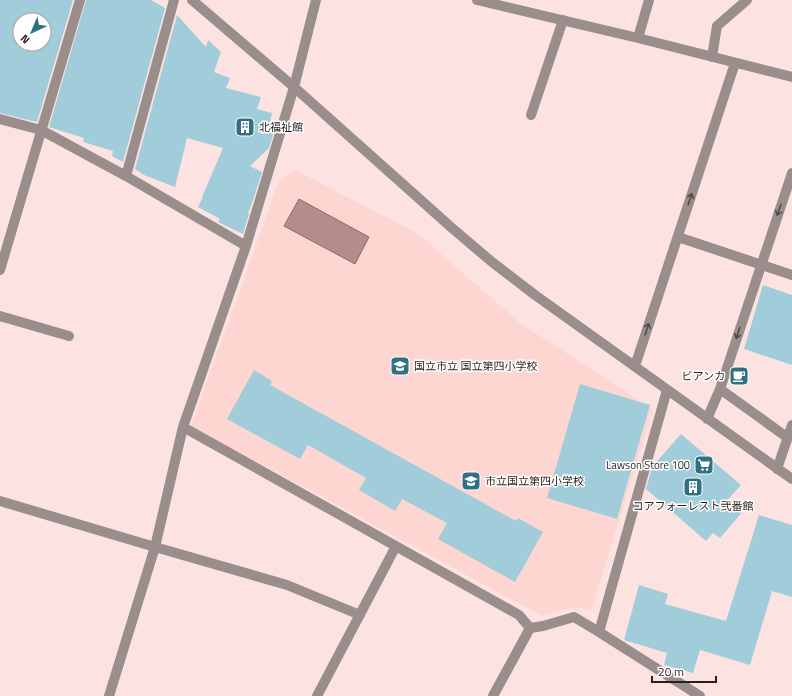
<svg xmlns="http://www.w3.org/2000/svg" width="792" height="696" font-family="'Titillium Web','Noto Sans JP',sans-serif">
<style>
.built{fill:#fdd6d2}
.water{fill:#b48c89;stroke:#8a6b69}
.building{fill:#a1ccda;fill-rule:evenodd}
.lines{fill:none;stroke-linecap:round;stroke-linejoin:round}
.minor{stroke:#9a8e8c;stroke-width:10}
.oneway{stroke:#564b49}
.labels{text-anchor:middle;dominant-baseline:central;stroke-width:3;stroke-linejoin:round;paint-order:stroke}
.poi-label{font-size:11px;fill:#291e1d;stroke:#fff;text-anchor:start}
</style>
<rect width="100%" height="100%" fill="#fce3e1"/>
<path class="built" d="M295,170l122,63 103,90 133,87 -62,201 -13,-4 -36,9 -351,-190 88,-245z"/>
<path class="water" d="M299,199l70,38 -14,27 -71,-38z"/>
<path class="building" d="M0,0h73l-36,122 -37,-9zM20,20h24v24h-24z
M86,0h65l14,8 -42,154 -11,-6 1,-5 -30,-9 1,-4 -35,-11z
M177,15l29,32 2,-7 13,12 -7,20 16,6 -4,10 35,9 -4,12 15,4 -2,10 5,5 -6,20 -19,18 12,6 -10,31 -4,10 1,1 -6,20 -25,-12 2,-3 -22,-12 5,-10h-1l21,-49 -36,-10 -12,49 -31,-12 -9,-6z
M763,285l29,10v70l-48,-16z
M254,370l18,11 -2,4 246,136 2,-3 25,14 -28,50 -77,-43 9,-16 -45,-24 -7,12 -36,-21 7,-12 -58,-33 -8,14 -73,-40z
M580,384l70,21 -33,114 -70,-21z
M681,434l60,51 -17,19 20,6 -24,28 -7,-5 -7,8 -60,-52 6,-22z
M759,515l33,10v72l-20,-6 -22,74 -50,-15 -7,23 -29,-8 3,-12 -43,-13 15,-55 29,9 -3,10 61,17z"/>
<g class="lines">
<path class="minor" d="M192,0l102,87 158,141 40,34 43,33 257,184
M477,0l161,38 154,39
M638,38l11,-38
M712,57l5,-31 30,-26
M531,115l32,-95
M0,119l41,11 85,46 120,70
M126,176l48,-176
M678,237l114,38
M0,270l80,-270
M0,316l69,20
M635,366l100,-303
M720,389l68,49
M707,419l13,-30 72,-216
M183,427l336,188 11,13 13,-2 31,-9 25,15 101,64
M777,469l15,-44
M0,501l155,46 132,38 73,30
M599,632l68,-242
M109,696l46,-149 28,-120 63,-181 48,-159 22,-87
M317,696l79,-150
M493,696l37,-68"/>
</g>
<defs><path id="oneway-shaft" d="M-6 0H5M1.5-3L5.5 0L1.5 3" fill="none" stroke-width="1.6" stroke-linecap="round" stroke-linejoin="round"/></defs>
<g class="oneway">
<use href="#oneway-shaft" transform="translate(690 199) rotate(-72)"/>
<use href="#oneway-shaft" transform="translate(779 210) rotate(109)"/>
<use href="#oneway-shaft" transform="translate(647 329) rotate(-72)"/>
<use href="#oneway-shaft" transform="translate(738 333) rotate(108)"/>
</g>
<defs>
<symbol id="building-square" viewBox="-11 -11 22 22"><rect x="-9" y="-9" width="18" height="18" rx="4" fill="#2f7083" stroke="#fff"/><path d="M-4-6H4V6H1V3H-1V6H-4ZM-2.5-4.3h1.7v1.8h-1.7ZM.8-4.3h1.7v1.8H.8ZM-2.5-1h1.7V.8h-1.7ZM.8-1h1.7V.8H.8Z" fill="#fff"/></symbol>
<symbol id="school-square" viewBox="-11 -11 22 22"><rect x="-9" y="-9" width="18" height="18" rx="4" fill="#2f7083" stroke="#fff"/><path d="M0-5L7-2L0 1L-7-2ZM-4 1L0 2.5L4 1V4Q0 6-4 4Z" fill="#fff"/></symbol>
<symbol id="cafe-square" viewBox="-11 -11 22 22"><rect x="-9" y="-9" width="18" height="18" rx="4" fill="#2f7083" stroke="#fff"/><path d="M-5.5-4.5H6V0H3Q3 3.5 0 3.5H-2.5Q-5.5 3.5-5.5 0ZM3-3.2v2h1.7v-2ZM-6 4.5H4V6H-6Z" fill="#fff"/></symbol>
<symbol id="supermarket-square" viewBox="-11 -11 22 22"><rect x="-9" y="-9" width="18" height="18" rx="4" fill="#2f7083" stroke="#fff"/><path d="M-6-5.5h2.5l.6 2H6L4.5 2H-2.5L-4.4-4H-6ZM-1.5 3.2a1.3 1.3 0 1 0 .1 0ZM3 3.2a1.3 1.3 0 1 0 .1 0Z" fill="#fff"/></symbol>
</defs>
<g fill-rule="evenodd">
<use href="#building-square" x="234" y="116" width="22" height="22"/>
<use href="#school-square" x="389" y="355" width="22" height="22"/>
<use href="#cafe-square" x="728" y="365" width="22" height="22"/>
<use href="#supermarket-square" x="693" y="454" width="22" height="22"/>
<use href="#school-square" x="460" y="470" width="22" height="22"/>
<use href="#building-square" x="682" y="476" width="22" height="22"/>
</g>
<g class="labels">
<g class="poi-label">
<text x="259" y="127">北福祉館</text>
<text x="414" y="366">国立市立 国立第四小学校</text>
<text x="725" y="376" text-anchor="end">ビアンカ</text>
<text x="690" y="465" text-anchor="end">Lawson Store 100</text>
<text x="485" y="481">市立国立第四小学校</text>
<text x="693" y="506" text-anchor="middle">コアフォーレスト弐番館</text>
</g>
</g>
<g transform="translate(32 32) rotate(224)"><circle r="19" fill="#ffffff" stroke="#a9a5a5"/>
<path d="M0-3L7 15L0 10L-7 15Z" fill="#2f7083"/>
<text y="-6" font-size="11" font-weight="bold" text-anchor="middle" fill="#291e1d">N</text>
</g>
<path d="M652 676v6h64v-6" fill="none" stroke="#291e1d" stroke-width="2"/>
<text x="658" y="676" font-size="12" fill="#291e1d" stroke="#ffffff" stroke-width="3" paint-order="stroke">20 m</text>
</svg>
